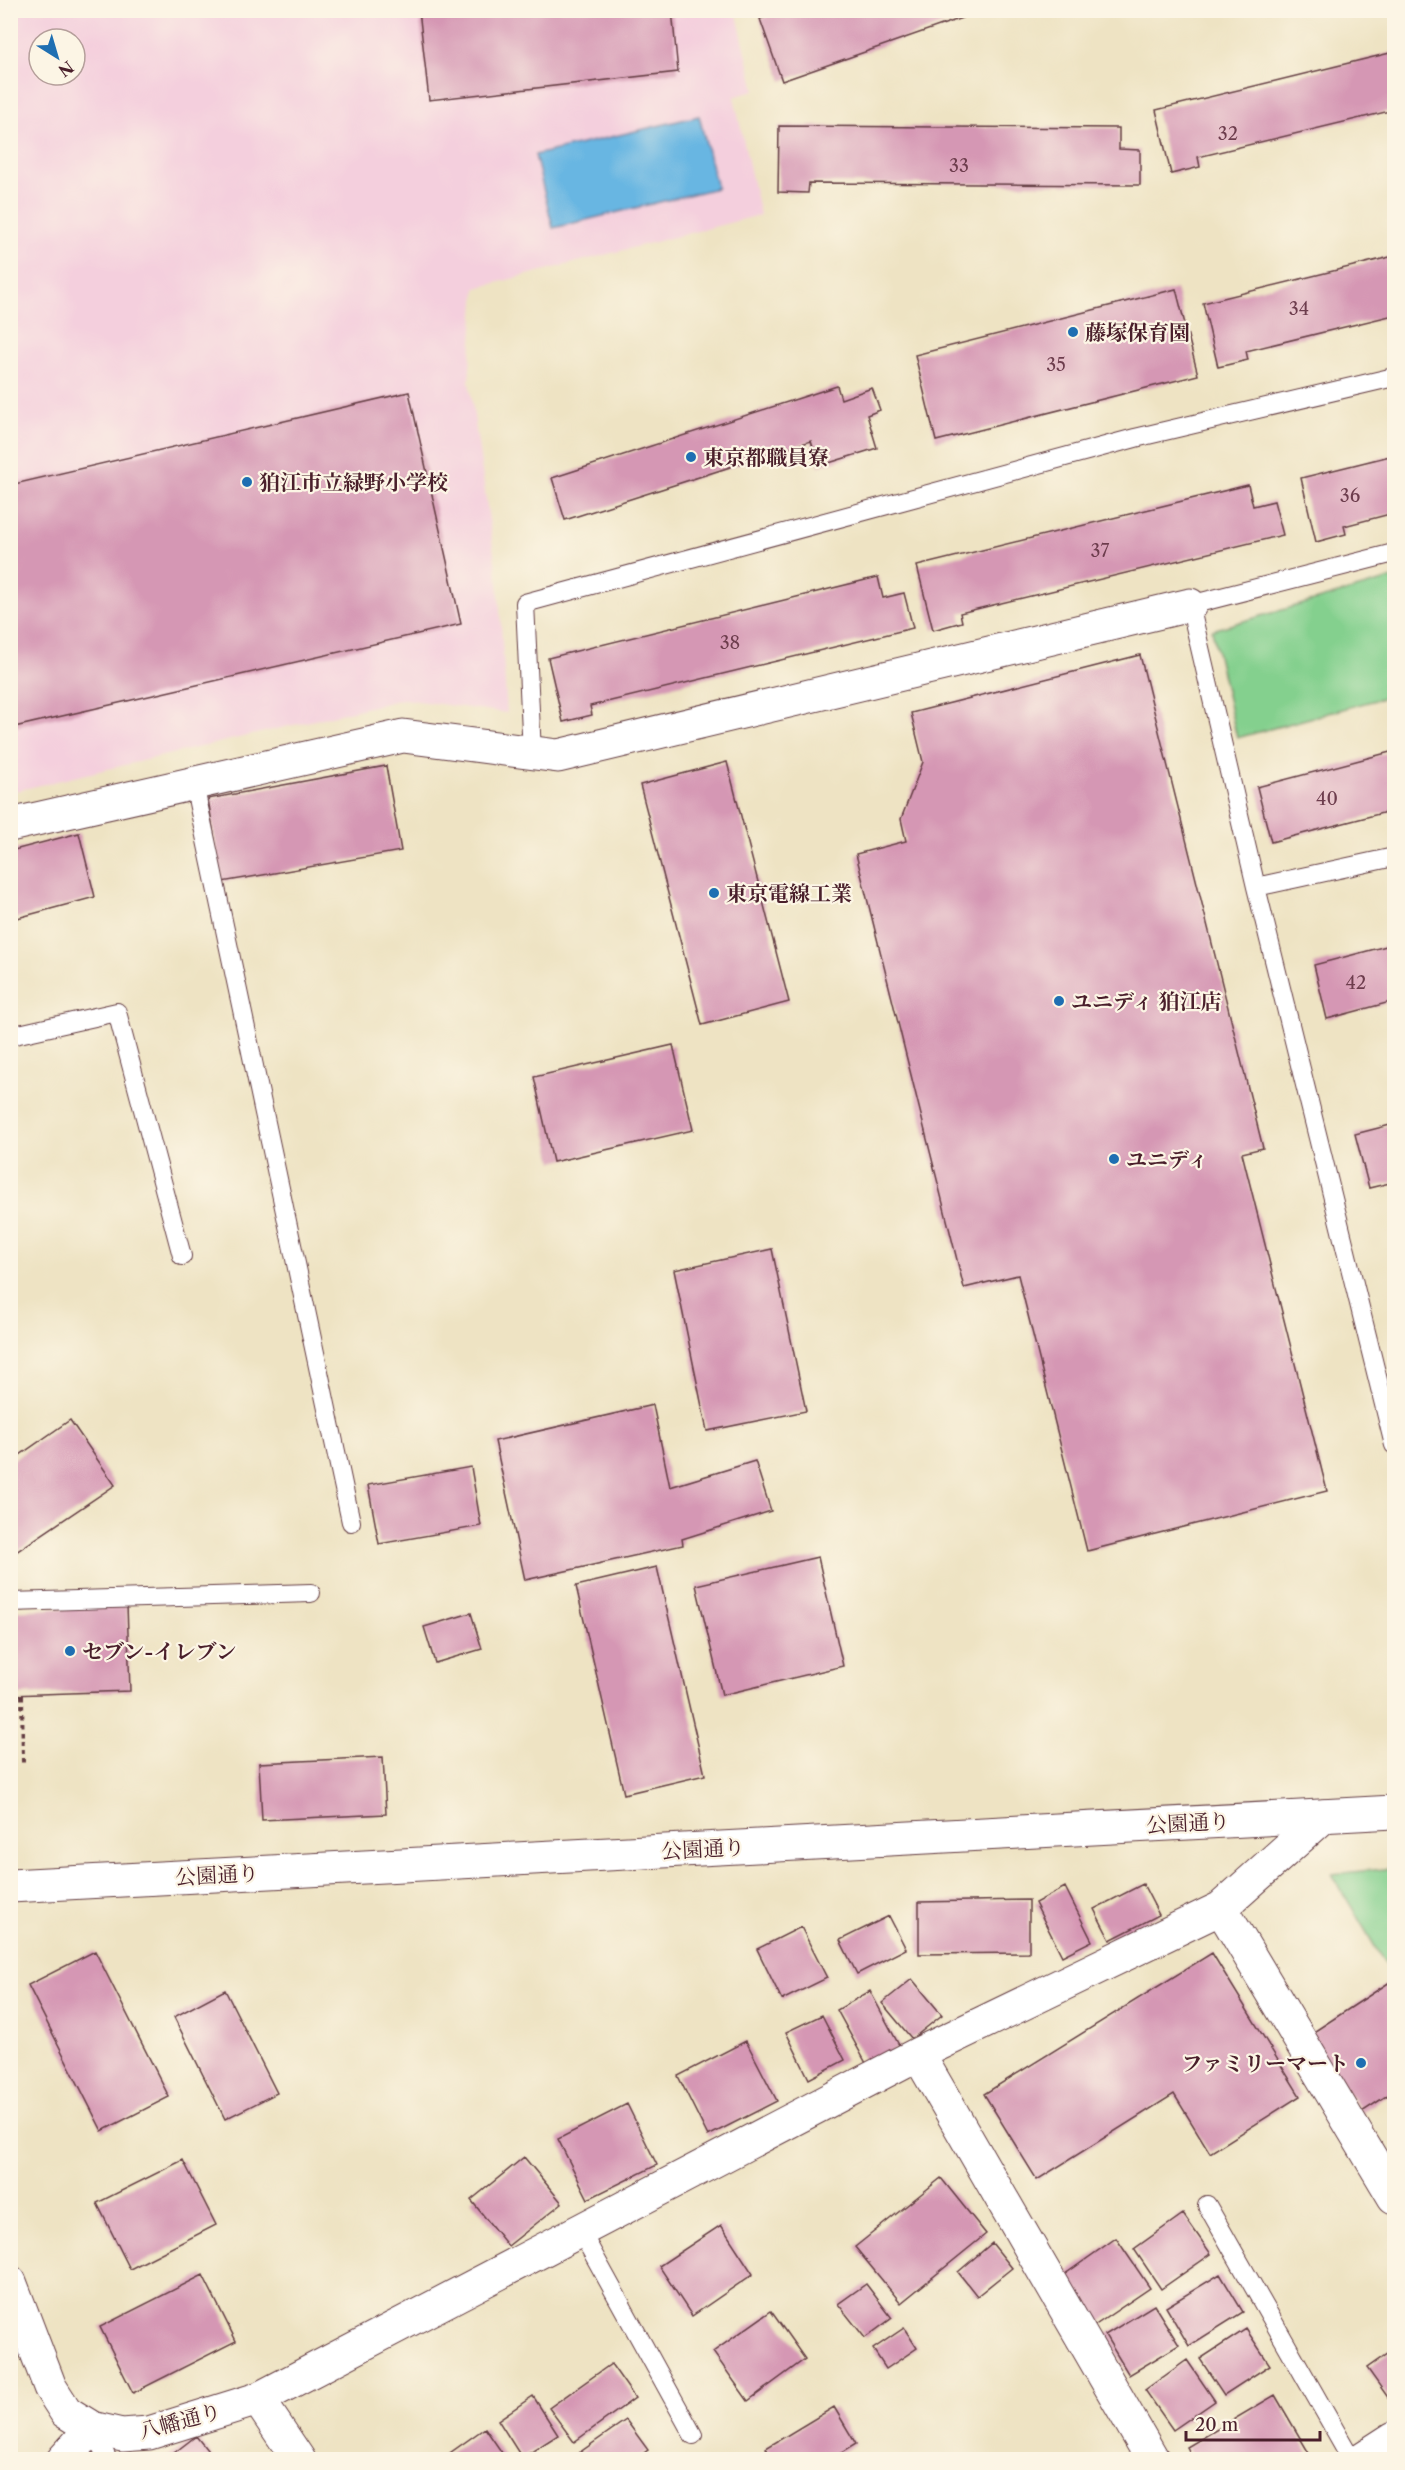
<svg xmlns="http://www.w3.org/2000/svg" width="1405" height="2470" font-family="'Libre Caslon Text','Noto Serif JP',serif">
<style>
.built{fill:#f4cfdd;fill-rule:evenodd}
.green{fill:#84d08e;stroke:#67785c;stroke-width:1.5}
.water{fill:#68b6e2;stroke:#596a86;stroke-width:1.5}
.building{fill:#d597b4}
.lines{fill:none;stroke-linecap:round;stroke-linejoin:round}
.service-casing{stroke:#633c42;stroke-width:20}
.minor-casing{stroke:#633c42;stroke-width:35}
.tertiary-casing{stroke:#633c42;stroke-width:35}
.path{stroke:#633c42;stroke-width:4;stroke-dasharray:4.5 4.5;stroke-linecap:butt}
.service{stroke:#fff;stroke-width:18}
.minor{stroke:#fff;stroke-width:33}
.tertiary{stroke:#fff;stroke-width:33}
.poi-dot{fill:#1f6fb2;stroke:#fcf5e5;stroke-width:2}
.labels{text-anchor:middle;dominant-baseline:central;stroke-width:4.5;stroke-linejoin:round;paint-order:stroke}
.number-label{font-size:18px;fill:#6d3d4d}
.poi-label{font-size:21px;font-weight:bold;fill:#4a1f2b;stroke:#fcf5e5;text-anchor:start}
.street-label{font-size:21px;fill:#4a1f2b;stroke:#fcf5e5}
</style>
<rect width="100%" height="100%" fill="#fcf5e5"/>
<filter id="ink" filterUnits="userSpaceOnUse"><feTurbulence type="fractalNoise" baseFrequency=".0167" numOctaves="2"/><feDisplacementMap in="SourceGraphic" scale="12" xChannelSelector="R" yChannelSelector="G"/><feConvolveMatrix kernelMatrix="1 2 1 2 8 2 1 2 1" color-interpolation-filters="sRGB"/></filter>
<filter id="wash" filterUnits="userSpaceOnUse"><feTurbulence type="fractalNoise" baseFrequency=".008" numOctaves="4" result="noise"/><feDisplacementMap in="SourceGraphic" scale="24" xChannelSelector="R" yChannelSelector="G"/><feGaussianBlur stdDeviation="1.35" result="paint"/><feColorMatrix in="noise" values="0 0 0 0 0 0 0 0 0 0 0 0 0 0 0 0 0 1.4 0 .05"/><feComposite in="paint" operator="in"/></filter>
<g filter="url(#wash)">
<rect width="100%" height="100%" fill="#eee3c3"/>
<path class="built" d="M10,11h726l19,79 -21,7 26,118 -284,73 -7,93 29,201 9,131 -104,-14 -392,93zM39,39h36v36h-36z"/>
<path class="green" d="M1394,578v117l-157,43 -25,-108z
M1394,1868v111l-62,-105z"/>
<path class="water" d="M699,116l18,72 -164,40 -18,-73z"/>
<g id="blocks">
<path class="building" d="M419,10h253l6,62 -249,28z
M783,10h199v1l-200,70 -22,-62z
M1394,52v58l-196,47 2,10 -29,7 -15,-64z
M779,126l340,2v21l21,1v35l-331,-2 -1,10 -30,-1z
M1394,256v59l-148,36 2,9 -30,7 -15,-64z
M1176,289l22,86 -262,66 -21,-86z
M837,386l4,13 31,-11 8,22 -13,5 10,33 -58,18 -8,-25 -246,79 -13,-42z
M409,392l52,232 -451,104v-243z
M1394,455v58l-50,13 2,8 -30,8 -15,-64z
M1248,485l5,21 21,-5 9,34 -323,78 2,9 -29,8 -16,-64z
M878,577l5,21 21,-5 9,35 -323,78 2,9 -29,7 -15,-64z
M1140,655l123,493 -21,5 85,338 -240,60 -69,-276 -54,13 -108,-434 50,-13 -5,-22 22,-57 -12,-49z
M1394,751v59l-123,32 -14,-55z
M727,762l62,240 -87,23 -62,-240z
M386,766l15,85 -179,31 -14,-83z
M79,833l16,64 -85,23v-69z
M1394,944v57l-67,18 -13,-54z
M673,1045l20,85 -140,32 -19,-85z
M1394,1124v58l-25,6 -14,-54z
M772,1249l34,162 -99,20 -33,-161z
M653,1405l17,82 85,-26 16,50 -89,28 1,6 -158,35 -30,-139z
M70,1420l45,65 -105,71v-94z
M471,1467l10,59 -102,18 -11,-59z
M818,1557l25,109 -121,29 -26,-110z
M657,1567l48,208 -81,19 -48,-208z
M127,1605l3,86 -120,4v-84z
M471,1613l11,36 -47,14 -11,-36z
M383,1757l3,57 -124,6 -3,-57z
M1143,1884l16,31 -49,25 -16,-31z
M1065,1887l27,54 -30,15 -27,-53z
M1029,1900v53l-110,1v-52z
M889,1916l17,33 -49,25 -17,-34z
M801,1927l26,51 -45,22 -25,-51z
M95,1951l74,146 -67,34 -74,-146z
M1212,1953l88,143 -90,57 -36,-59 -137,86 -53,-86z
M912,1979l30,36 -30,24 -30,-36z
M1393,1980l1,111 -32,21 -53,-77z
M225,1990l52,103 -52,26 -51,-102z
M870,1991l30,56 -33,18 -30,-55z
M822,2015l23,45 -36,19 -23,-47z
M746,2041l31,60 -69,35 -30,-60z
M627,2104l30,61 -69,34 -30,-60z
M524,2157l38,46 -54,43 -37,-46z
M183,2160l33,65 -86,44 -33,-66z
M941,2178l45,56 -85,69 -46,-56z
M1183,2214l28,40 -50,35 -27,-40z
M721,2225l32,49 -61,42 -33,-50z
M1116,2238l34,50 -56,38 -33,-49z
M992,2243l20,25 -35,28 -19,-24z
M1220,2274l23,38 -54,34 -23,-39z
M203,2275l33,66 -103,52 -33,-66z
M866,2284l26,34 -27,20 -27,-34z
M1154,2305l25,40 -50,30 -24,-40z
M771,2311l34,48 -57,42 -35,-49z
M904,2328l13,20 -31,21 -13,-20z
M1246,2329l24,36 -46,30 -24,-36z
M1394,2349v57l-27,-38z
M1187,2360l28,41 -42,29 -28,-40z
M611,2364l24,34 -61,44 -25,-34z
M1275,2395l38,65h-119l-7,-13z
M533,2396l25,39 -36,23 -24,-38z
M834,2407l22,37 -26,16h-57l-7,-12z
M626,2420l22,30 -14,10h-55l-3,-5z
M485,2428l22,32h-67z
M196,2436l19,24h-50z"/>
</g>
</g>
<g filter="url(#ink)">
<use href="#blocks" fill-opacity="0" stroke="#633c42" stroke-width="1.5"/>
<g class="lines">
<defs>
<path id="service" d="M1394,553l-204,52 66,282 138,558
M532,754l-7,-151 610,-165 259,-61
M194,784l157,738
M1256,887l138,-30
M10,1036l107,-24 65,244
M10,1602l301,-9
M1207,2205l145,255
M580,2230l113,205
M92,2428l16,32"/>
<path id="minor" d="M10,825l393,-89 155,20 632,-151
M1221,1908l173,289
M918,2054l235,406
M10,2282l40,105 16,25 26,16 30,7 27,-2 109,-34 660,-345 303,-146 103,-92
M258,2399l41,61
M63,2460l29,-32
M1360,2460l34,-22"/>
<path id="tertiary" d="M10,1886l1384,-74"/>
</defs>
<use href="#service" class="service-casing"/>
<use href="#minor" class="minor-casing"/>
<use href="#tertiary" class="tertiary-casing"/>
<path class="path" d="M22,1695l1,68"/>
<use href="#service" class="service"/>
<use href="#minor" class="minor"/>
<use href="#tertiary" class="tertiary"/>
</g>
</g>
<g class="poi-dot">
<circle cx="1073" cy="332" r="6"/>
<circle cx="691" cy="457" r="6"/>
<circle cx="247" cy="482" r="6"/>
<circle cx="714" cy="893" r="6"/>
<circle cx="1059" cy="1001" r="6"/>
<circle cx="1114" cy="1159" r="6"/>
<circle cx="70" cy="1651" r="6"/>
<circle cx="1361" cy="2063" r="6"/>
</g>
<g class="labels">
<g class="number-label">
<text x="1228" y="134">32</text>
<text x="959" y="166">33</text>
<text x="1299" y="309">34</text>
<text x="1056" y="365">35</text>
<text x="1350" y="496">36</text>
<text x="1100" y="551">37</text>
<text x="730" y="643">38</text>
<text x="1327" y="799">40</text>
<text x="1356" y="983">42</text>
</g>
<g class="poi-label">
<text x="1085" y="332">藤塚保育園</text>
<text x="703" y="457">東京都職員寮</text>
<text x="259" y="482">狛江市立緑野小学校</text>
<text x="726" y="893">東京電線工業</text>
<text x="1071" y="1001">ユニディ 狛江店</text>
<text x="1126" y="1159">ユニディ</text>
<text x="82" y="1651">セブン-イレブン</text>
<text x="1349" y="2063" text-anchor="end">ファミリーマート</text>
</g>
<g class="street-label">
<text transform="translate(1188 1823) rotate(-3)">公園通り</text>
<text transform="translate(703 1849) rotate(-3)">公園通り</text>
<text transform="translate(217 1875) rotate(-3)">公園通り</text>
<text transform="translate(180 2421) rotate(-15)">八幡通り</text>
</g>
</g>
<rect width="1405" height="2470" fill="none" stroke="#fcf5e5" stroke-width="36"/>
<g transform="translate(57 57) rotate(143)"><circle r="28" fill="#fcf5e5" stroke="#b59f9b" stroke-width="1.5"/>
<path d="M0-4.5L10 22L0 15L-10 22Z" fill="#1f6fb2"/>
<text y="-9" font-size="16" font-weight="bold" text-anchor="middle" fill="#4a1f2b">N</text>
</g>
<path d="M1186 2431v9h134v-9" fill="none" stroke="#4a1f2b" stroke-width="3"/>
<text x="1195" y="2431" font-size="18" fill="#4a1f2b" stroke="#fcf5e5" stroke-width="4.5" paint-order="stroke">20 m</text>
</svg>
